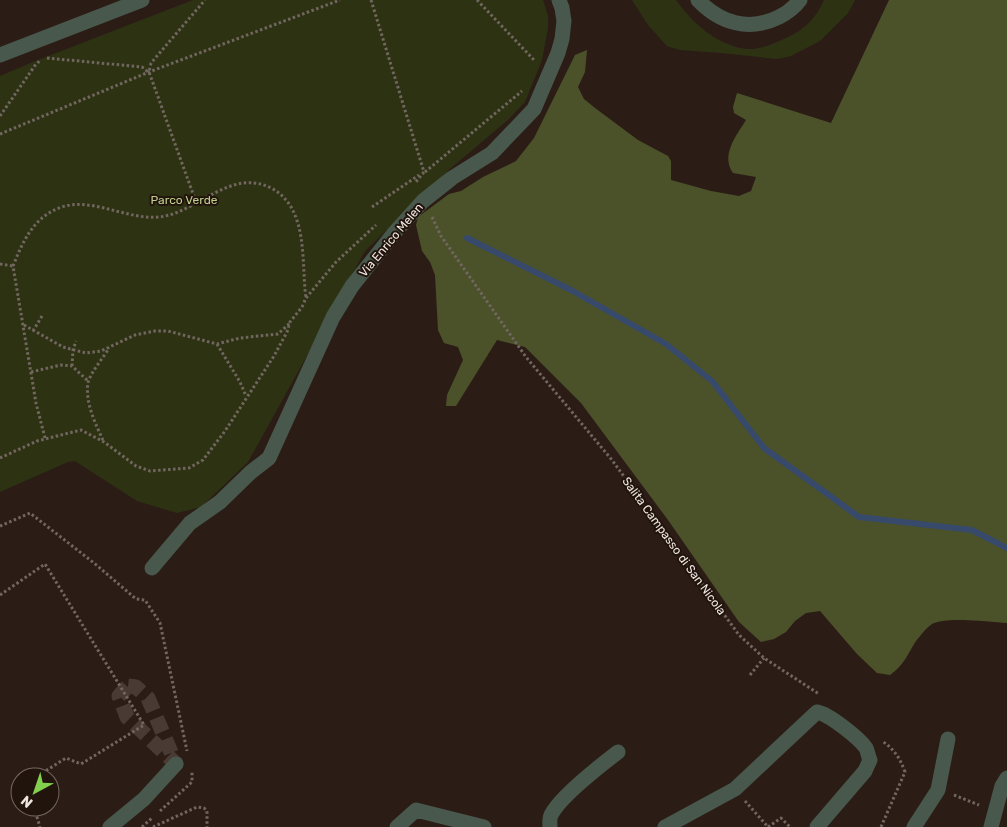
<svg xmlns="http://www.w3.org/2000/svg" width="1007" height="827" font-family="Rubik,sans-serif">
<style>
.green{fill:#2d3312}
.forest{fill:#4b522a}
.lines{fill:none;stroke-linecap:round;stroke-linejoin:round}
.stream{stroke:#374a6b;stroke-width:6}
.minor-tunnel{stroke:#493b34;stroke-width:15;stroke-dasharray:15 8;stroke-linecap:butt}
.path{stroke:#726660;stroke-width:3;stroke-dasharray:2.5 2.5;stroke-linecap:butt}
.minor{stroke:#49584c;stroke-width:15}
.labels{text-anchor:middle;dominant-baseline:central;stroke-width:4;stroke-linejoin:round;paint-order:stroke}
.park-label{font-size:12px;fill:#c0ce8b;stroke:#21140d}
.street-label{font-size:12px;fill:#f0e6e1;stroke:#21140d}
</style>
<rect width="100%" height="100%" fill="#2b1d16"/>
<path class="green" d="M193,0h350l5,16v12l-6,32 -17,42 -16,17 -58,49 -86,83 -117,211 -47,45 -24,6 -40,-12 -62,-40 -7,1 -68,30v-416l33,-14z
M632,0h44c16,23 42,46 71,49 12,1 26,-5 37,-10 19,-8 32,-20 40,-39h31l-7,13 -28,28 -29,15 -14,3 -56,-6 -41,-3 -13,-4 -19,-21z"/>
<path class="forest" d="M889,0h118v623c-16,-1 -62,-7 -75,1 -6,4 -11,11 -16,17 -9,14 -11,23 -26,34l-13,-2 -20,-19 -37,-43 -14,2 -11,8 -9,11 -12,7 -13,3 -22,-20 -71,-102 -87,-117 -56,-56 -28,-7 -41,66h-10l1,-11 16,-35 -5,-13 -14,-4 -6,-13 -3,-55 -5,-13 -8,-11 -6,-26 2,-8 31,-23 12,-3 22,-14 33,-16 18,-23 41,-83 12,-5 -2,22 -7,15 6,12 11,9 43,32 30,16 3,5v19l40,11 28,5 12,-5 5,-14 -23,-4c-13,-18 4,-38 13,-53l-12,-7 -1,-6 4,-14 94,30z"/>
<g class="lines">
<path class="stream" d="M467,238l104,52 95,54 46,37 52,67 95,69 113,13 35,18"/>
<path class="minor-tunnel" d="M128,686l8,1 12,11 28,66 -49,-47 -8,-21z"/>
<path class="path" d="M371,0l53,172 -9,11
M477,0l58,61
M47,58l95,9 6,5
M0,116l36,-52 5,-4
M0,134l149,-62 191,-72
M425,172l97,-81
M196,202l-47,-130 2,-9 54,-63
M372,207l47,-32
M432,217l9,19 85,121 86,103 127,175 25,23 55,36
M0,264l13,2
M24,325l39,22 23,6 15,-2 34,-16 20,-4h13l49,13 23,-6 38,-4 12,-11
M33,331l9,-15
M217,344l23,38 6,14
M72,366l1,-16 3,-9
M31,372l30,-7 11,1 16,15
M45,438l-9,-35 -23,-137c10,-25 21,-50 49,-59 30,-10 65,13 97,10 39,-4 72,-51 114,-28 36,21 28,74 33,109
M103,440c-8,-17 -18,-38 -15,-57 2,-10 16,-26 21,-35
M0,458l37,-17 44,-11 23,12 32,24 14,5 39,-3 14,-8 22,-29 49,-75 13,-24 3,-10 12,-15 4,-9 30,-36 40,-37
M0,526l30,-13 64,50 42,36 9,1 15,23 27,128
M0,595l45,-31 99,161 -63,39 -15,-6 -30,19
M750,675l14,-17
M954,795l25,10
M745,801l23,26
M34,807l6,20
M160,811l32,-29v-11
M142,827l10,-9
M153,827l44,-20 7,1 3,3v16
M768,827l13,-9 9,9
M881,827l24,-55c-5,-14 -11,-23 -23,-31"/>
<path class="minor" d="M698,0c22,23 51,32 81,17 8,-4 15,-9 21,-17
M0,55l142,-55
M152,568l38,-45 30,-21 31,-30 18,-14 64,-141 19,-31 43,-54 28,-31 29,-23 40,-25 42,-44 24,-56 4,-14 2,-18 -2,-13 -3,-8
M110,827l34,-28 32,-35
M397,827l19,-17 68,17
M550,827c0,-4 -1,-8 1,-12 9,-18 50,-50 67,-63
M665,827l70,-38 82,-77c12,2 42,26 49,36 2,4 2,8 4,12l-5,11 -48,56
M914,827l24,-37 10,-51
M991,827l11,-41 5,-8"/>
</g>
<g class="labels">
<g class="park-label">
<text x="184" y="200">Parco Verde</text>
</g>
<g class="street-label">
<text transform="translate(391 240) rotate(-50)">Via Enrico Melen</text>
<text transform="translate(674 546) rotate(54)">Salita Campasso di San Nicola</text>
</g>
</g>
<g transform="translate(35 792) rotate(220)"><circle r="24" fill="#21140d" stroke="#746862"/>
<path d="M0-4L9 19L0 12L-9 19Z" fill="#83d04e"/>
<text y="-8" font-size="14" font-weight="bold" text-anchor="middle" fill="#f0e6e1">N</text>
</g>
</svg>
